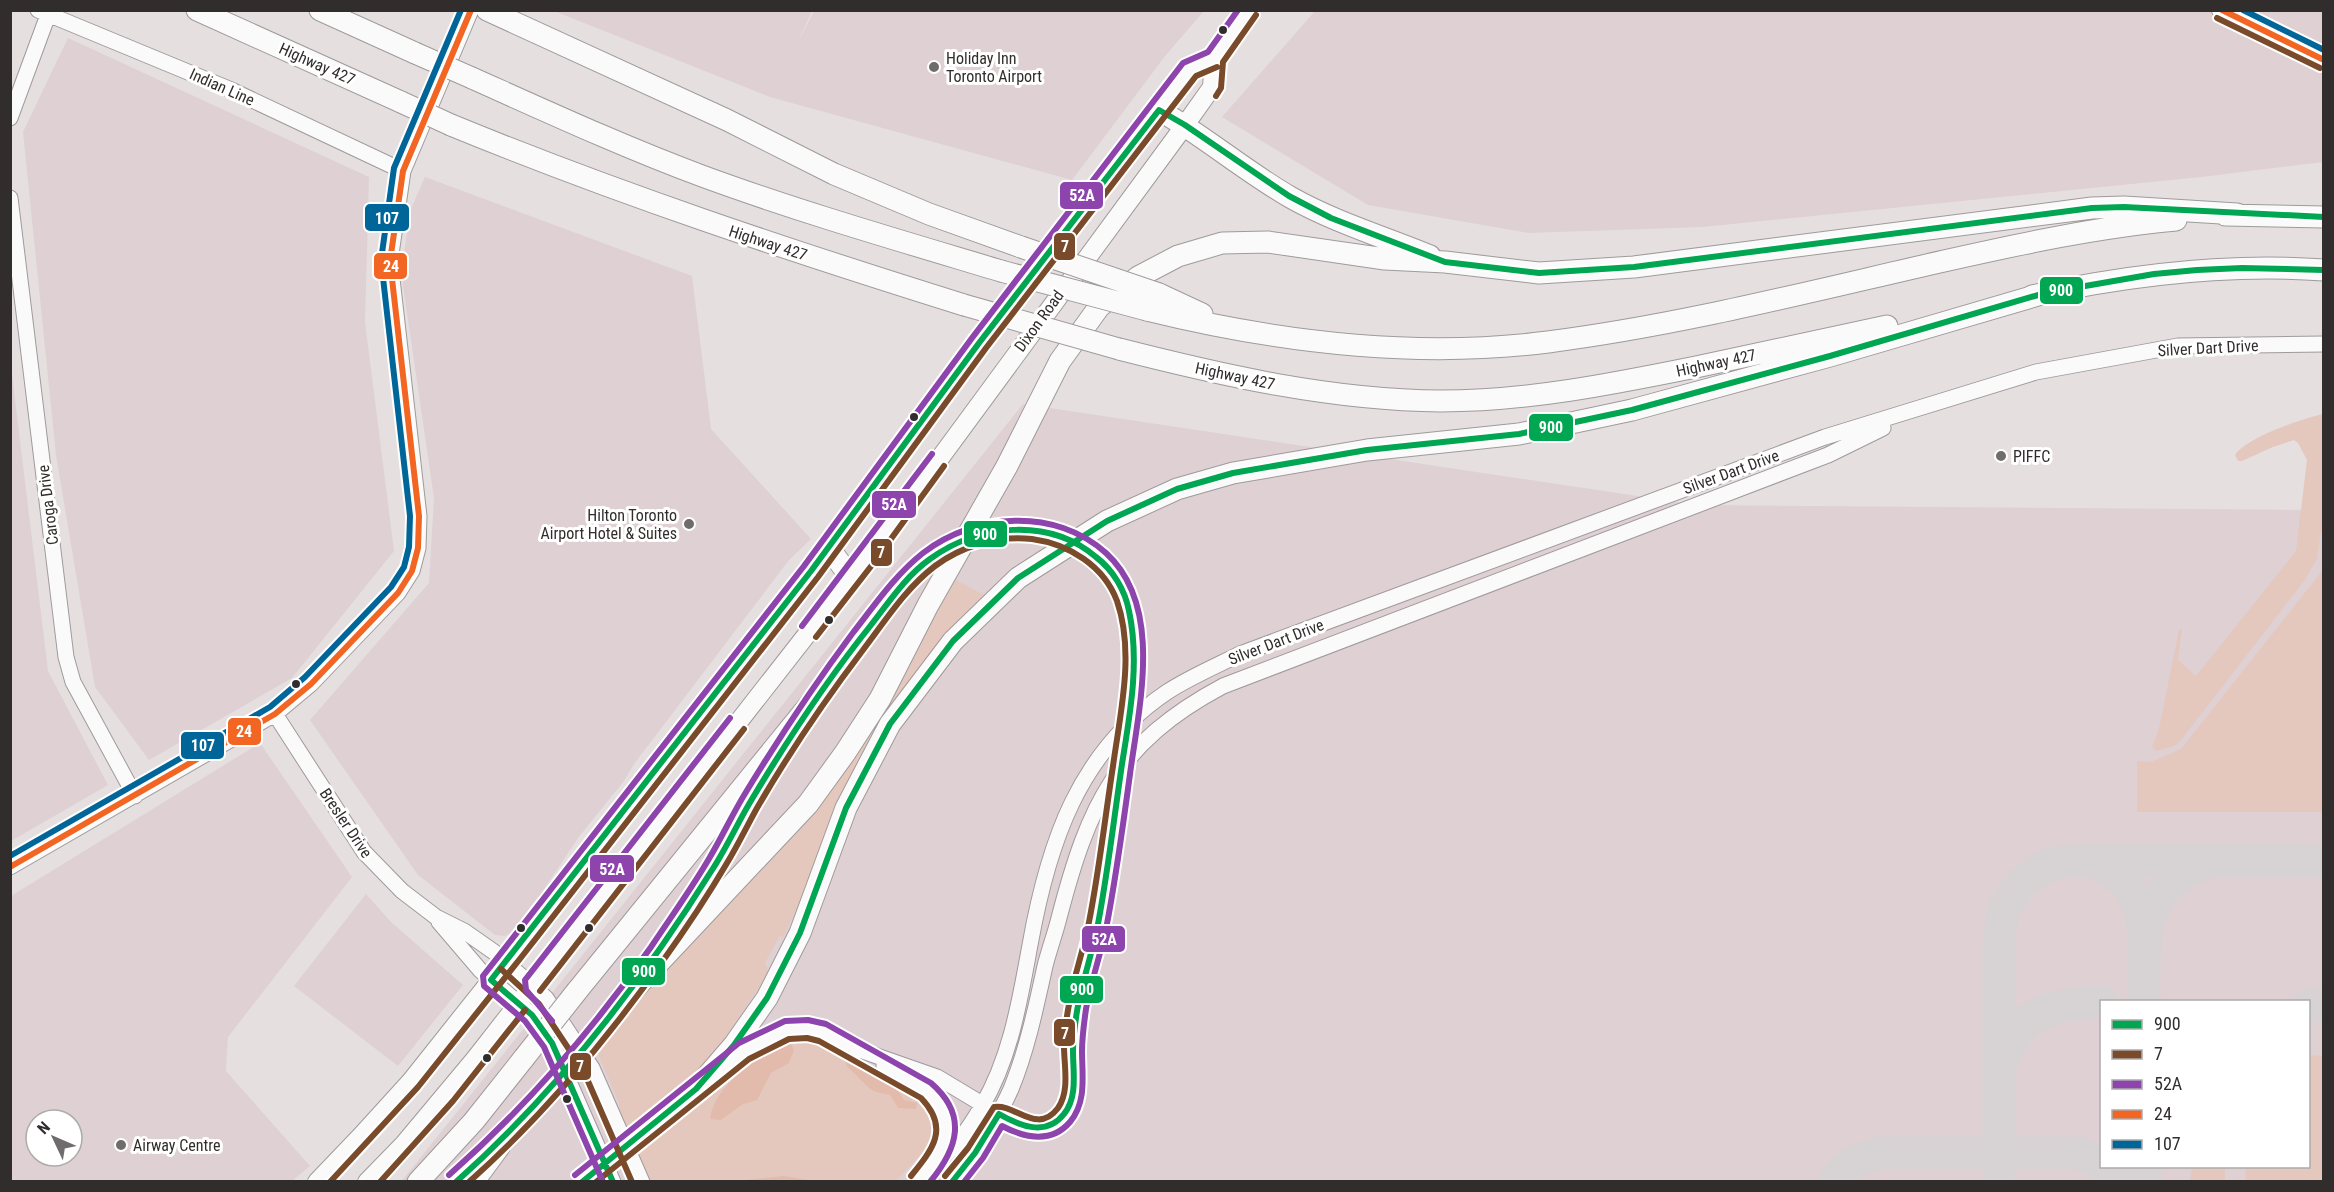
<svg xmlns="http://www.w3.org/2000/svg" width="2334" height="1192" font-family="'Roboto Condensed',sans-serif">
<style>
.built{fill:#ded0d3;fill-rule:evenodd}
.green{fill:#e4c8be}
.forest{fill:#e2bbac}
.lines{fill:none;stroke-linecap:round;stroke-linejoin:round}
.taxiway{stroke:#d7d3d4;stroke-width:33}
.minor-casing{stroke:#9f9a9b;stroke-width:17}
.major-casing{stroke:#9f9a9b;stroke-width:20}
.highway-casing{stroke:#9f9a9b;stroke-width:23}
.minor{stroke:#fbfafa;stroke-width:15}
.major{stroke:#fbfafa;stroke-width:18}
.highway{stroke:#fbfafa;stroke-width:21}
.minor-bridge-casing{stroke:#9f9a9b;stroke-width:17;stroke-linecap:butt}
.highway-bridge-casing{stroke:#9f9a9b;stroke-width:23;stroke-linecap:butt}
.minor-bridge{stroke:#fbfafa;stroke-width:15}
.highway-bridge{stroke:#fbfafa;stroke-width:21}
.bus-1-casing{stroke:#fff;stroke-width:10}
.bus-2-casing{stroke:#fff;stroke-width:10}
.bus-3-casing{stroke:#fff;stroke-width:10}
.bus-4-casing{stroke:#fff;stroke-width:10}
.bus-5-casing{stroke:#fff;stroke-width:10}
.bus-1{stroke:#00a651;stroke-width:6}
.bus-2{stroke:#7a4b2a;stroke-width:6}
.bus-3{stroke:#8e44ad;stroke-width:6}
.bus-4{stroke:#f26522;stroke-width:6}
.bus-5{stroke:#069;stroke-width:6}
.bus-dot{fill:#312d2d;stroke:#fff;stroke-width:2}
.poi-dot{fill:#706b6c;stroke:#fff;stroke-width:2}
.labels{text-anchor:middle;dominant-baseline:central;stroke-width:6;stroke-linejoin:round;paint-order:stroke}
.poi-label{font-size:16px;fill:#312d2d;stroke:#fff;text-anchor:start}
.street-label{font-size:16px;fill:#312d2d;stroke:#fff}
.line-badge{stroke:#fff;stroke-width:2}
.badge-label{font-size:16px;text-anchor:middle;font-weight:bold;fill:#fff}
</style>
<rect width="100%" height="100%" fill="#e5dfe0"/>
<path class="built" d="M554,11h258l-15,33 17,-33h390l-39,45 -93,124 -302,-83z
M1315,11h1008v151l-122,15 -499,50 -173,6 -161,-28 -146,-88z
M68,38l301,139 -4,145 29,229 -102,127 -143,82 -54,-73 -39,-232 -33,-323z
M425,177l267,99 19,153 100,110 -22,21 -155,204 -10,17 -46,57 -61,92 -12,6 -10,-1 -77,-60 -108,-155 119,-137 5,-85 -33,-226 10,-63z
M11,366l37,305 60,114 -97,56z
M1023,404l674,101 626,5v671l-1922,1zM2102,1002h206v164h-206z
M260,743l92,134 -124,160 -2,34 84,95 -18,15h-281v-285zM36,1120h36v36h-36z
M366,894l25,28 72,63 -65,81 -104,-80z"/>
<path class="green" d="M2323,414l1,114 -3,3 -4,28 -13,22 -123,159 -7,6 -18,5 -4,-4 7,-18 20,-99 3,-2 -4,32 18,16 100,-125 11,-91 -9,-17 -4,-3 -21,7 -31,14h-4l-3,-6c12,-18 67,-36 88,-41z
M2323,570v242h-186v-51l14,1 30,-13z
M954,579l32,17 -51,53 -42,53 -27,44 -29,58 -35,94 -19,40 -3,-3 -15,28 4,9 -44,66 -38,44 -65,52 -3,-31 -21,-49 44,-59 183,-197z
M817,1039l109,66 7,27 -6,16 -31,33h-251l-12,-23 66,-58 84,-59z
M2309,1055l14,1v125h-77l-1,-14 63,-1z
M2192,1167h33v14h-35z"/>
<path class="forest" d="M788,1038l6,12 -5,13 -18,10 -14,27 -14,4 -22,16 -11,-1c4,-34 51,-65 78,-81z
M852,1058c24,13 38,17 52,42l13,3 -1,6 -18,-1 -8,-13c-21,-4 -19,-5 -33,-19 -5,-6 -10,-7 -12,-15z
M784,1176l31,5h-79z"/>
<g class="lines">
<path class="taxiway" d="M2089,862c39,11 52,36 55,74
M2144,1002c0,-61 -7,-117 64,-139
M2308,1005h16
M2001,1064c17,-51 51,-61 101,-62
M2105,1166l20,16
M2145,1166v16
M1835,1182c8,-18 27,-23 44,-29h199l24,11
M1999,1182v-246l5,-29 18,-24 19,-15 19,-6 22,-2 242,1"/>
<defs>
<path id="minor" d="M38,10l191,79 174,82
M10,118l38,-103
M10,198l56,459 7,25 62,114
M1112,572c22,36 23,75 21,116
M824,688l60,-79
M275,714l89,138 38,39 34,26 28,14 30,21 52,46 46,70 50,114
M10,867l265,-153 36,-30 87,-91 14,-22 6,-23 1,-32 -29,-255 13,-90 68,-161
M439,922l41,48 52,45 20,28 61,139
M656,955l58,-88 36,-65 34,-53
M596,1034l43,-54
M851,1047l86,30 80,48 22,4 14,-5 11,-9 10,-22v-63l3,-24 25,-103
M884,1066c23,13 65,29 64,61 0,11 -8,21 -13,30
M724,1067c27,-21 60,-47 97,-36 12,4 25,13 37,20
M657,1122l46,-38
M455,1182l78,-74
M477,1182l25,-34
M918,1182c12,-14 27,-25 39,-39 9,-11 18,-25 25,-37 29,-49 38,-107 48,-161 18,-101 48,-193 137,-253 23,-15 49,-26 73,-38l585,-217 211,-65 142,-26 146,-2
M952,1182c23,-29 44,-59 59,-93 16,-39 25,-82 34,-123 4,-16 10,-32 14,-48 29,-112 57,-175 164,-232l605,-231 55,-27"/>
<path id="major" d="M2221,10l103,50
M317,1182l44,-46 50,-55 105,-132 295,-378 168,-228 211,-275 24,-9
M367,1182l37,-38 71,-85 390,-499 320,-435 27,-38 2,-28 35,-49"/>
<path id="highway" d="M197,10l204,92
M320,10l95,43
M487,10l240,110 107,54 95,40 92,33
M472,78c76,34 152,69 230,98 98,36 199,65 299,95
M1159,110c45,26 86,61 131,87 44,25 94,40 140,59
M451,125c168,69 340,126 513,180
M2225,215l99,2
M1159,294l43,20
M2032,296c96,-21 193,-33 292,-26
M1147,310c130,32 267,49 401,32 133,-17 264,-51 396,-81 76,-17 154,-34 232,-41
M1119,349c106,27 212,51 322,52 86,0 171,-17 255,-34 64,-14 128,-27 191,-41
M829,548l22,30
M634,989l174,-185 37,-51 35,-54 48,-94 79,-139 53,-105 39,-54 39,-30 40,-21 44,-13 46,-1 117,17 60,3 94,11 95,-6 458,-59 32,-1 113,7
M577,991l251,-309
M696,1089l38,-44 33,-47 33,-65 46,-125 44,-84 63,-83 65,-63 89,-57 70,-32 56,-16 134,-23 152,-16 113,-24 198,-54 215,-63
M418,1182l56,-61 50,-63"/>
</defs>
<use href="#minor" class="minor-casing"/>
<use href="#major" class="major-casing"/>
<use href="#highway" class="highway-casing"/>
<use href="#minor" class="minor"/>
<use href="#major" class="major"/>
<use href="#highway" class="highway"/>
<defs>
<path id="minor-bridge" d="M884,609c13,-17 26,-35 43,-48 42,-33 105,-43 153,-16 12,7 22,17 32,27
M1102,903l31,-215
M533,1108l63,-74
M581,1182l76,-60"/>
<path id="highway-bridge" d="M415,53l57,25
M401,102l50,23
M1021,247l138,47
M1001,271l146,39
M964,305l155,44
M524,1058l53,-67"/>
</defs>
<use href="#minor-bridge" class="minor-bridge-casing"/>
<use href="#highway-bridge" class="highway-bridge-casing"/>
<use href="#minor-bridge" class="minor-bridge"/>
<use href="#highway-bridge" class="highway-bridge"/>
<defs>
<path id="bus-1" d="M456,1182c102,-91 184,-197 256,-312 15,-23 26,-48 40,-71 36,-60 75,-119 119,-174 18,-23 35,-49 59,-66 48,-35 119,-42 166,-2 17,13 29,33 33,54 11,51 1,103 -7,153 -8,54 -14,107 -24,160 -6,30 -16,58 -21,87 -2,13 -4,27 -4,40 0,21 5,46 -9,63 -18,23 -44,12 -65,0l-24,39 -23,29
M582,1182l114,-93 38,-44 33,-47 33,-65 46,-125 44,-84 63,-83 65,-63 89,-57 70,-32 56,-16 134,-23 152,-16 113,-24 198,-54 215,-63 109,-19 43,-4 45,-2 82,2
M613,1182l-61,-139 -20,-28 -41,-35 320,-409 168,-228 180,-233 26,15 104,71 42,22 114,44 94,11 95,-6 458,-59 32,-1 200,10"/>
<path id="bus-2" d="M2217,18l103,50
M1216,96l5,-8 2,-26 33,-47
M816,637l56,-72 72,-99
M501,969l38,35 45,68 48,110
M540,991l204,-262
M330,1182l88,-95 105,-132 295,-378 168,-229 210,-272 21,-9
M380,1182l73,-81 72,-91
M469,1182c74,-66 136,-140 193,-220 23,-32 45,-65 65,-99 11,-18 20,-37 30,-55 32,-55 68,-108 106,-158 22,-29 43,-62 72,-84 27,-20 63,-31 97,-27 37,5 72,27 85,62 18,52 3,113 -4,165 -8,52 -14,105 -24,156 -5,26 -14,51 -19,77 -3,16 -6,31 -6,47 0,20 6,45 -6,62 -21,28 -43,-5 -64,-1l-26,41 -23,28
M596,1182l153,-123 40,-20 18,-1 12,3 102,57c29,30 12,51 -10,78"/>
<path id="bus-3" d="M802,626l130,-172
M552,1021l-26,-31 -1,-10 205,-262
M449,1175c77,-68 143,-144 202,-228 20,-30 41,-59 59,-90 13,-22 23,-44 36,-65 33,-54 68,-107 106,-158 22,-28 43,-59 71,-81 52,-40 132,-46 183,0 58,53 33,153 24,221 -7,52 -14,104 -24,155 -6,27 -15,53 -20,80 -2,14 -4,28 -4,42 0,24 5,51 -12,71 -19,22 -45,16 -68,4l-19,32 -19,24
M575,1175l164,-132 46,-22 23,-1 18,4 105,59c37,32 27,65 -1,99
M603,1182l-59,-135 -19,-26 -41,-35 -1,-10 321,-410 168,-228 211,-275 25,-11 30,-42"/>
<path id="bus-4" d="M2222,10l102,50
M10,867l265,-153 36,-30 87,-91 14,-22 6,-23 1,-32 -29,-255 13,-90 68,-161"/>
<path id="bus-5" d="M2243,10l81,40
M10,856l260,-149 35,-30 86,-90 13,-20 5,-20 1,-31 -29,-256 13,-92 67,-158"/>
</defs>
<use href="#bus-1" class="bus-1-casing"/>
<use href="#bus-2" class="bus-2-casing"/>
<use href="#bus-3" class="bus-3-casing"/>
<use href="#bus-4" class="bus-4-casing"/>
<use href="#bus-5" class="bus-5-casing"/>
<use href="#bus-1" class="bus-1"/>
<use href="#bus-2" class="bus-2"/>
<use href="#bus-3" class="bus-3"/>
<use href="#bus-4" class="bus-4"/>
<use href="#bus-5" class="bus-5"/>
</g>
<g class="bus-dot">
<circle cx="1223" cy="30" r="5"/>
<circle cx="914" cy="417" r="5"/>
<circle cx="829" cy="620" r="5"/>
<circle cx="296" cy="684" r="5"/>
<circle cx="521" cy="928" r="5"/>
<circle cx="589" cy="928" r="5"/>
<circle cx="487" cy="1058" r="5"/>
<circle cx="567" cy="1099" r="5"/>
</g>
<g class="poi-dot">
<circle cx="934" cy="67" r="6"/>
<circle cx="2001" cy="456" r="6"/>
<circle cx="689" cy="524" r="6"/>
<circle cx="121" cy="1145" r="6"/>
</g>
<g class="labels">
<g class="poi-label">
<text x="946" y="58">Holiday Inn<tspan x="946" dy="18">Toronto Airport</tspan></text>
<text x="2013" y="456">PIFFC</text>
<text x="677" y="515" text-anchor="end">Hilton Toronto<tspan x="677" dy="18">Airport Hotel &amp; Suites</tspan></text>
<text x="133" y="1145">Airway Centre</text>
</g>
<g class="street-label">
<text transform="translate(317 64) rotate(24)">Highway 427</text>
<text transform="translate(222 87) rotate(24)">Indian Line</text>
<text transform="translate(768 243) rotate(18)">Highway 427</text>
<text transform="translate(1039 321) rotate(-54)">Dixon Road</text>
<text transform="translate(2208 348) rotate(-3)">Silver Dart Drive</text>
<text transform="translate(1716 363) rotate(-12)">Highway 427</text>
<text transform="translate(1235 376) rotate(12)">Highway 427</text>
<text transform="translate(1731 472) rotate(-20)">Silver Dart Drive</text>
<text transform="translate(48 505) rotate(-97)">Caroga Drive</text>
<text transform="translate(1276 642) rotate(-21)">Silver Dart Drive</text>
<text transform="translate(346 823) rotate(56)">Bresler Drive</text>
</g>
</g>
<g class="line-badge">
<rect x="1059" y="181" width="45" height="29" rx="6" fill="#8e44ad"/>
<rect x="364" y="203" width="46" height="29" rx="6" fill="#069"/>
<rect x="1053" y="232" width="23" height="29" rx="6" fill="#7a4b2a"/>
<rect x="373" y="252" width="35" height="28" rx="6" fill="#f26522"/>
<rect x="2039" y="276" width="45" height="29" rx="6" fill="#00a651"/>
<rect x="1528" y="413" width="46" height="29" rx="6" fill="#00a651"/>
<rect x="871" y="490" width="46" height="29" rx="6" fill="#8e44ad"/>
<rect x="963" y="520" width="45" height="28" rx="6" fill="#00a651"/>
<rect x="870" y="538" width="23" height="29" rx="6" fill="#7a4b2a"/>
<rect x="227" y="717" width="35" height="29" rx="6" fill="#f26522"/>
<rect x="180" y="731" width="45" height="29" rx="6" fill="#069"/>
<rect x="589" y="854" width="46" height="29" rx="6" fill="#8e44ad"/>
<rect x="1081" y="925" width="45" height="28" rx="6" fill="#8e44ad"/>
<rect x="621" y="957" width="45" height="29" rx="6" fill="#00a651"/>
<rect x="1059" y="975" width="45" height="29" rx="6" fill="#00a651"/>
<rect x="1053" y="1018" width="23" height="29" rx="6" fill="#7a4b2a"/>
<rect x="569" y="1052" width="23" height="29" rx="6" fill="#7a4b2a"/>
</g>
<g class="badge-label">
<text x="1082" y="201">52A</text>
<text x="387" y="224">107</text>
<text x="1065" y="252">7</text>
<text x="391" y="272">24</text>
<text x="2061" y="296">900</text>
<text x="1551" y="433">900</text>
<text x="894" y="510">52A</text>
<text x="985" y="540">900</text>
<text x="881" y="558">7</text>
<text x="244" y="737">24</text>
<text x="203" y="751">107</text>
<text x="612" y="875">52A</text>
<text x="1104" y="945">52A</text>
<text x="644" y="977">900</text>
<text x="1082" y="995">900</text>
<text x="1065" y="1039">7</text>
<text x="580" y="1072">7</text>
</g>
<rect width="2334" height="1192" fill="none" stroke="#312d2d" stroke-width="24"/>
<rect x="2100" y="1000" width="210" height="168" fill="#ffffff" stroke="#adabab" stroke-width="1.5"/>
<rect x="2112" y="1020" width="30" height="9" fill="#00a651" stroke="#adabab" stroke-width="1.5"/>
<text x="2154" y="1030" font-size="18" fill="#312d2d">900</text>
<rect x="2112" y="1050" width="30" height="9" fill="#7a4b2a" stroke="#adabab" stroke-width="1.5"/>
<text x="2154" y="1060" font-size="18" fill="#312d2d">7</text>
<rect x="2112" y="1080" width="30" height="9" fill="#8e44ad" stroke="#adabab" stroke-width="1.5"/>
<text x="2154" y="1090" font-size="18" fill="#312d2d">52A</text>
<rect x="2112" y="1110" width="30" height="9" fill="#f26522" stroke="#adabab" stroke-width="1.5"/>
<text x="2154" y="1120" font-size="18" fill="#312d2d">24</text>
<rect x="2112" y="1140" width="30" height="9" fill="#006699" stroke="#adabab" stroke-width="1.5"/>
<text x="2154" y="1150" font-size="18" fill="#312d2d">107</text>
<g transform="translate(54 1138) rotate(314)"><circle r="28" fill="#ffffff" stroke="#adabab" stroke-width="1.5"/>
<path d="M0-4.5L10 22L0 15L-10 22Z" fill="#706b6c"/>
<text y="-9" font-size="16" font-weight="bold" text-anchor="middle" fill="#312d2d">N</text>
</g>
</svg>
